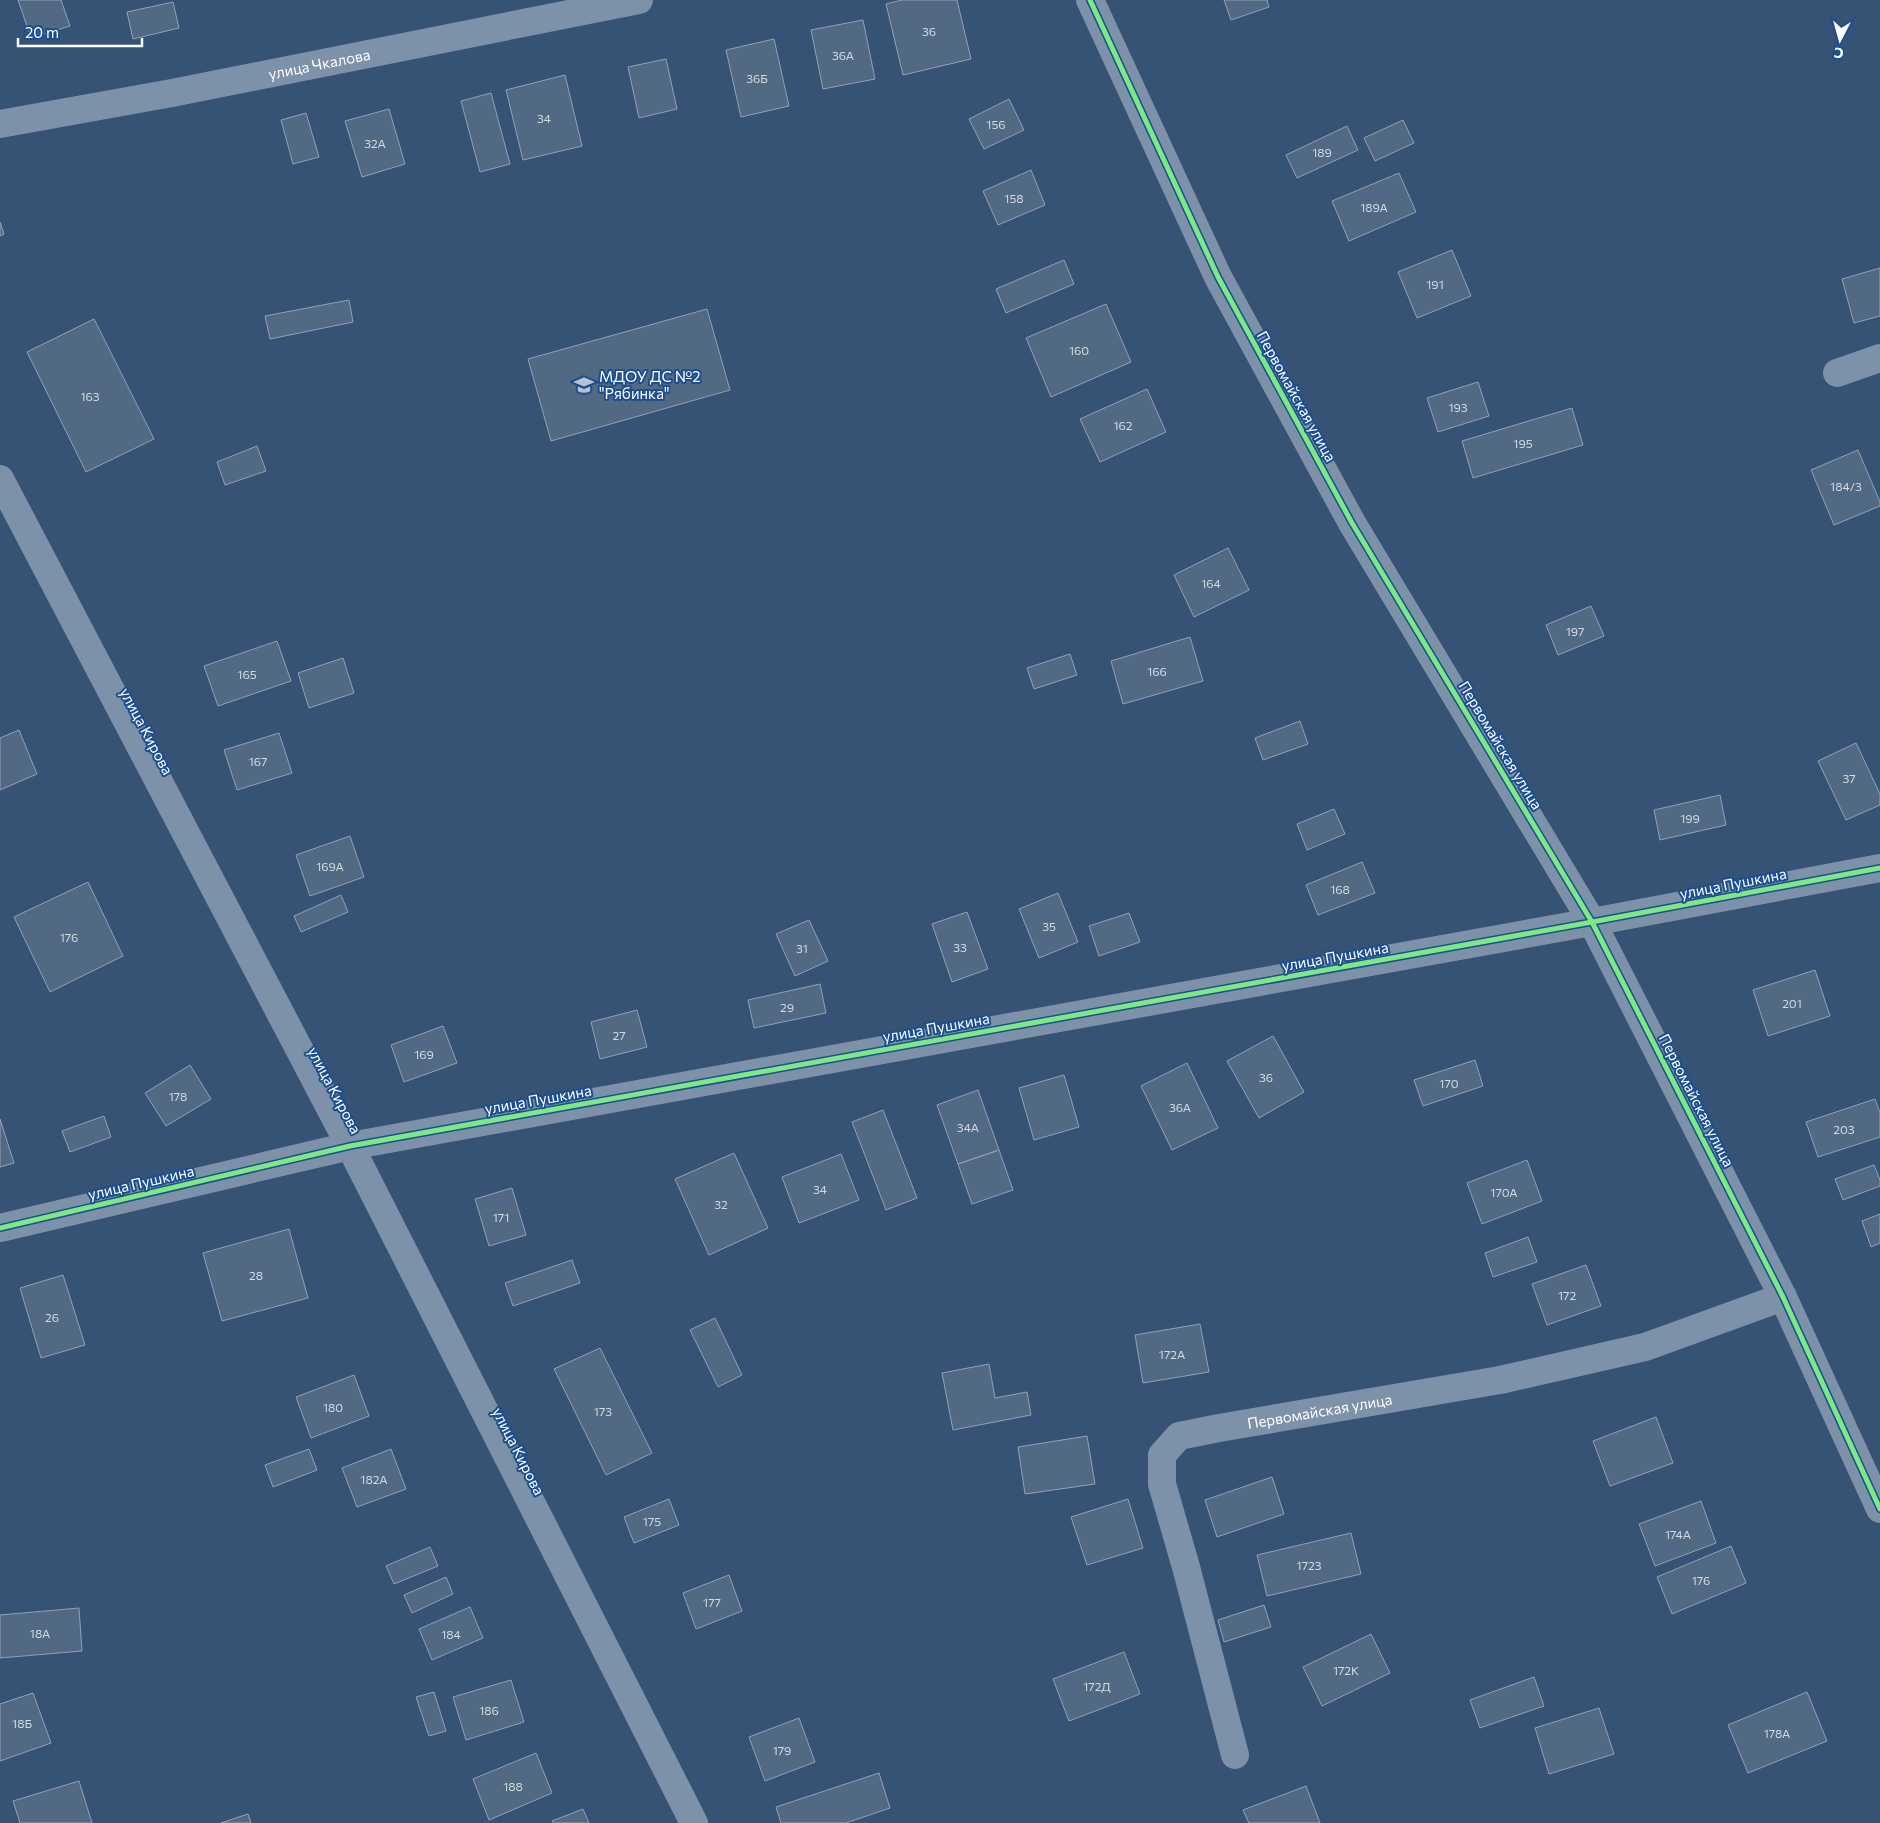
<svg xmlns="http://www.w3.org/2000/svg" width="1880" height="1823" font-family="Commissioner,sans-serif">
<rect width="100%" height="100%" fill="#365274"/>
<path fill="#526984" stroke="#92a2b6" d="M18 0H61L70 26 31 38Z
M902 0H957L971 59 903 75 886 4Z
M1224 0H1267L1269 7 1231 20Z
M173 2 179 28 133 39 127 12Z
M863 20 875 79 823 89 811 30Z
M774 39 789 106 741 117 726 50Z
M666 59 677 109 639 118 628 67Z
M565 75 582 146 523 160 506 90Z
M491 93 510 164 480 172 461 101Z
M1009 99 1024 130 984 149 969 119Z
M389 109 405 164 362 177 345 121Z
M306 113 319 157 293 164 281 120Z
M1403 120 1414 143 1375 161 1364 138Z
M1347 126 1358 150 1297 178 1286 155Z
M1031 170 1045 205 998 225 983 191Z
M1399 173 1416 212 1349 241 1332 201Z
M0 222 4 234 0 236Z
M1452 250 1471 296 1417 318 1398 272Z
M1064 260 1074 284 1006 313 996 289Z
M1880 268V316L1854 323 1842 279Z
M349 300 353 322 270 339 265 316Z
M1106 304 1131 362 1051 397 1026 338Z
M707 309 730 390 551 441 528 359Z
M94 319 154 439 86 472 27 352Z
M1478 382 1489 416 1438 432 1427 398Z
M1147 389 1166 432 1100 462 1080 419Z
M1572 408 1583 445 1473 478 1462 441Z
M257 446 266 471 225 485 217 462Z
M1858 450 1880 502V506L1834 525 1811 470Z
M1228 548 1249 590 1194 617 1174 575Z
M1591 606 1604 636 1558 655 1546 625Z
M1190 637 1203 681 1123 704 1111 661Z
M277 641 291 681 218 706 204 666Z
M1070 654 1077 675 1034 689 1027 668Z
M343 658 354 693 309 708 298 673Z
M1300 721 1308 744 1263 760 1255 738Z
M19 730 37 774 0 790V738Z
M279 733 292 773 237 790 224 750Z
M1856 743 1880 794V805L1846 820 1818 761Z
M1720 795 1726 825 1660 840 1654 810Z
M1334 809 1345 834 1307 850 1297 824Z
M350 836 364 877 310 896 296 855Z
M1362 862 1375 893 1318 915 1306 885Z
M88 882 123 956 50 992 14 917Z
M1058 893 1078 942 1039 958 1019 909Z
M341 895 348 912 301 932 294 916Z
M967 912 988 969 952 982 932 924Z
M1129 913 1140 942 1099 956 1089 926Z
M809 920 828 961 795 976 776 934Z
M1815 970 1830 1016 1768 1036 1753 990Z
M820 984 826 1013 754 1028 748 1000Z
M637 1010 647 1047 600 1059 591 1022Z
M443 1026 457 1063 404 1082 391 1045Z
M1273 1036 1304 1092 1259 1118 1227 1061Z
M1475 1060 1483 1086 1423 1106 1414 1080Z
M1187 1063 1218 1128 1172 1150 1141 1086Z
M190 1065 211 1099 166 1126 145 1093Z
M1064 1075 1079 1127 1034 1140 1019 1088Z
M978 1090 999 1150 958 1164 937 1105Z
M1875 1099 1880 1113V1137L1818 1157 1806 1122Z
M883 1110 917 1198 886 1210 852 1122Z
M104 1116 111 1137 70 1152 62 1131Z
M0 1119 14 1163 0 1167Z
M999 1150 1013 1190 972 1204 958 1164Z
M734 1153 768 1228 709 1255 675 1179Z
M841 1154 859 1200 799 1223 782 1177Z
M1527 1160 1542 1201 1482 1224 1467 1183Z
M1874 1165 1880 1180V1186L1843 1200 1835 1179Z
M512 1188 526 1235 489 1246 475 1199Z
M1880 1214V1243L1871 1247 1862 1221Z
M289 1229 308 1298 222 1321 203 1253Z
M1528 1237 1537 1262 1493 1277 1485 1253Z
M572 1260 580 1283 513 1306 505 1283Z
M1586 1265 1601 1306 1547 1325 1532 1284Z
M63 1275 85 1345 41 1358 20 1288Z
M715 1318 742 1375 718 1387 690 1330Z
M1200 1324 1209 1372 1143 1383 1135 1335Z
M600 1348 652 1453 606 1475 554 1369Z
M989 1364 995 1398 1027 1392 1031 1415 953 1430 942 1373Z
M354 1375 369 1416 311 1438 296 1397Z
M1656 1417 1673 1463 1610 1486 1593 1441Z
M1087 1436 1095 1484 1025 1494 1018 1447Z
M309 1449 317 1470 273 1487 265 1465Z
M391 1449 406 1489 357 1507 342 1468Z
M1272 1477 1284 1514 1217 1537 1205 1500Z
M669 1499 679 1525 634 1543 624 1517Z
M1128 1499 1143 1548 1087 1565 1071 1517Z
M1701 1501 1716 1543 1655 1566 1639 1524Z
M1351 1533 1361 1574 1267 1596 1257 1555Z
M1731 1546 1746 1583 1672 1614 1657 1577Z
M430 1547 438 1566 394 1584 386 1566Z
M729 1575 742 1611 696 1629 683 1593Z
M446 1577 453 1594 412 1613 404 1595Z
M1264 1605 1271 1627 1224 1642 1218 1620Z
M470 1607 483 1638 432 1660 419 1629Z
M79 1608 82 1651 0 1658V1615Z
M1371 1634 1390 1673 1322 1706 1303 1667Z
M1124 1652 1140 1694 1069 1721 1053 1679Z
M1534 1677 1544 1706 1480 1728 1470 1700Z
M511 1680 524 1722 466 1740 453 1697Z
M434 1692 446 1731 429 1736 416 1697Z
M1807 1692 1827 1741 1748 1773 1728 1725Z
M33 1693 51 1743 0 1761V1704Z
M1599 1708 1614 1754 1549 1774 1535 1728Z
M799 1718 815 1762 765 1781 749 1737Z
M536 1753 552 1793 489 1820 473 1779Z
M879 1773 890 1808 846 1823H781L776 1807Z
M79 1781 92 1823H20L13 1801Z
M1306 1786 1320 1823H1249L1243 1810Z
M583 1809 589 1823H553L552 1821Z
M248 1814 251 1823H221Z"/>
<g fill="none" stroke-linecap="round" stroke-linejoin="round">
<g stroke="#7d92a8" stroke-width="28">
<path d="M1090 0 1218 277 1352 523 1592 922 1783 1297 1880 1509"/>
<path id="s1" d="M0 124 172 93 639 0"/>
<path d="M1837 373 1880 358"/>
<path d="M0 479 350 1146 694 1823"/>
<path d="M0 1228 350 1146 1592 922 1880 868"/>
<path id="s2" d="M1235 1755 1186 1567 1162 1484V1455L1179 1436 1219 1428 1500 1380 1645 1347 1783 1297"/>
</g>
<defs>
<path id="cycleway" d="M1090 0 1218 277 1352 523 1592 922 1783 1297 1880 1509
M0 1228 350 1146 1592 922 1880 868"/>
</defs>
<use href="#cycleway" stroke="#1b4f8f" stroke-width="8"/>
<use href="#cycleway" stroke="#7ce984" stroke-width="5"/>
</g>
<defs>
<symbol id="school-bare" viewBox="-9 -9 18 18"><path d="M0-5L7-2L0 1L-7-2ZM-4 1L0 2.5L4 1V4Q0 6-4 4Z" fill="#b9c2ce" stroke="#1b4f8f" stroke-width="2.5" paint-order="stroke"/></symbol>
</defs>
<g fill-rule="evenodd">
<use href="#school-bare" x="570" y="371" width="28" height="28"/>
</g>
<g text-anchor="middle" dominant-baseline="central" stroke-width="4" stroke-linejoin="round" paint-order="stroke">
<g font-size="12" fill="#d4dae0">
<text x="929" y="31">36</text>
<text x="843" y="55">36А</text>
<text x="757" y="78">36Б</text>
<text x="544" y="118">34</text>
<text x="996" y="124">156</text>
<text x="375" y="143">32А</text>
<text x="1322" y="152">189</text>
<text x="1014" y="198">158</text>
<text x="1374" y="207">189А</text>
<text x="1435" y="284">191</text>
<text x="1079" y="350">160</text>
<text x="90" y="396">163</text>
<text x="1458" y="407">193</text>
<text x="1123" y="425">162</text>
<text x="1523" y="443">195</text>
<text x="1846" y="486">184/3</text>
<text x="1211" y="583">164</text>
<text x="1575" y="631">197</text>
<text x="1157" y="671">166</text>
<text x="247" y="674">165</text>
<text x="258" y="761">167</text>
<text x="1849" y="778">37</text>
<text x="1690" y="818">199</text>
<text x="330" y="866">169А</text>
<text x="1340" y="889">168</text>
<text x="1049" y="926">35</text>
<text x="69" y="937">176</text>
<text x="960" y="947">33</text>
<text x="802" y="948">31</text>
<text x="1792" y="1003">201</text>
<text x="787" y="1007">29</text>
<text x="619" y="1035">27</text>
<text x="424" y="1054">169</text>
<text x="1266" y="1077">36</text>
<text x="1449" y="1083">170</text>
<text x="178" y="1096">178</text>
<text x="1180" y="1107">36А</text>
<text x="968" y="1127">34А</text>
<text x="1844" y="1129">203</text>
<text x="820" y="1189">34</text>
<text x="1504" y="1192">170А</text>
<text x="721" y="1204">32</text>
<text x="501" y="1217">171</text>
<text x="256" y="1275">28</text>
<text x="1567" y="1295">172</text>
<text x="52" y="1317">26</text>
<text x="1172" y="1354">172А</text>
<text x="333" y="1407">180</text>
<text x="603" y="1411">173</text>
<text x="374" y="1479">182А</text>
<text x="652" y="1521">175</text>
<text x="1678" y="1534">174А</text>
<text x="1309" y="1565">172З</text>
<text x="1701" y="1580">176</text>
<text x="712" y="1602">177</text>
<text x="40" y="1633">18А</text>
<text x="451" y="1634">184</text>
<text x="1346" y="1670">172К</text>
<text x="1097" y="1686">172Д</text>
<text x="489" y="1710">186</text>
<text x="22" y="1723">18Б</text>
<text x="1777" y="1733">178А</text>
<text x="782" y="1750">179</text>
<text x="513" y="1786">188</text>
</g>
<g font-size="15" fill="#fff" stroke="#1b4f8f">
<text stroke="none"><textPath href="#s1" startOffset="325">улица Чкалова</textPath></text>
<text transform="translate(1297 396) rotate(61)">Первомайская улица</text>
<text transform="translate(147 731) rotate(62)">улица Кирова</text>
<text transform="translate(1501 745) rotate(59)">Первомайская улица</text>
<text transform="translate(1733 883) rotate(-11)">улица Пушкина</text>
<text transform="translate(1335 956) rotate(-10)">улица Пушкина</text>
<text transform="translate(936 1027) rotate(-10)">улица Пушкина</text>
<text transform="translate(335 1090) rotate(62)">улица Кирова</text>
<text transform="translate(538 1099) rotate(-10)">улица Пушкина</text>
<text transform="translate(1697 1100) rotate(63)">Первомайская улица</text>
<text transform="translate(141 1182) rotate(-13)">улица Пушкина</text>
<text stroke="none"><textPath href="#s2" startOffset="478">Первомайская улица</textPath></text>
<text transform="translate(519 1451) rotate(63)">улица Кирова</text>
</g>
<g font-size="15" fill="#fff" stroke="#1b4f8f" text-anchor="start">
<text x="599" y="376">МДОУ ДС №2<tspan x="599" dy="17">"Рябинка"</tspan></text>
</g>
</g>
<g transform="translate(1840 40) rotate(186)" stroke="#1b4f8f" stroke-width="4" paint-order="stroke">
<path d="M0-4L9 19L0 12L-9 19Z" fill="#ffffff"/>
<text y="-8" font-size="14" font-weight="bold" text-anchor="middle" fill="#ffffff">С</text>
</g>
<path d="M18 38v8h124v-8" fill="none" stroke="#ffffff" stroke-width="2.5"/>
<text x="25" y="38" font-size="15" fill="#ffffff" stroke="#1b4f8f" stroke-width="4" paint-order="stroke">20 m</text>
</svg>
